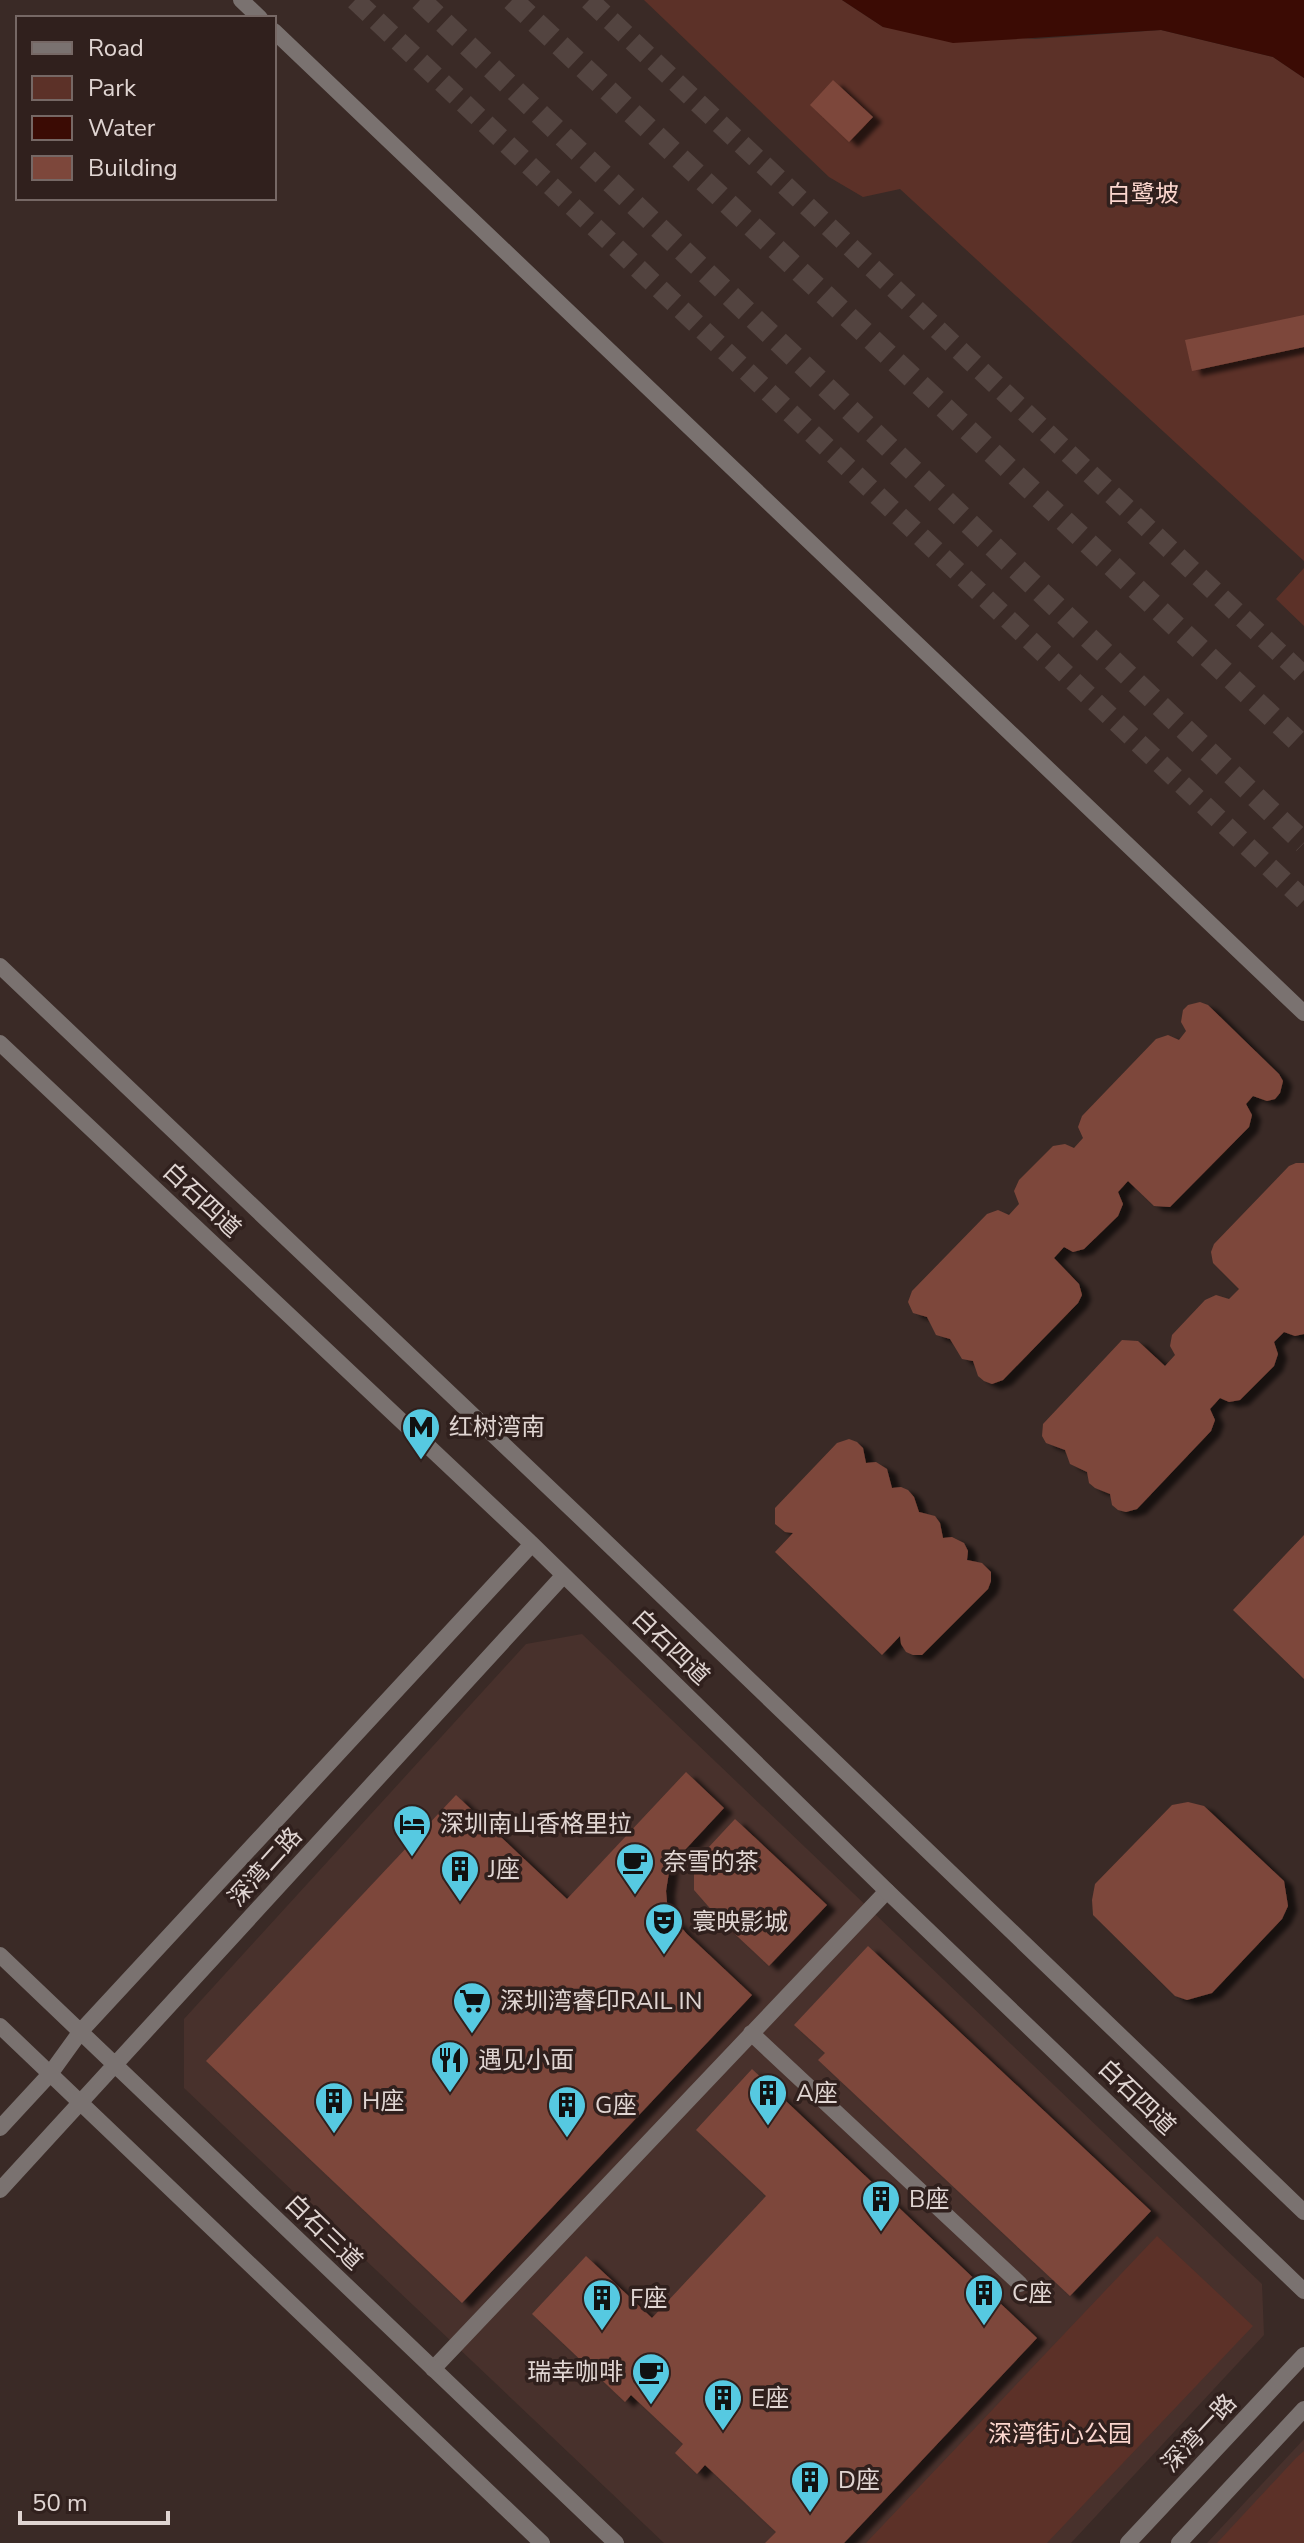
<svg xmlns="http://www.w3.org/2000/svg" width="1304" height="2543" font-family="'Nunito Sans','Noto Sans SC',sans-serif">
<defs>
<filter id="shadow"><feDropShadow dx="9" dy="5" stdDeviation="2" flood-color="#0009"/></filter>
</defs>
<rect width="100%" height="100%" fill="#3a2a26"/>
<path fill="#48312c" d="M582 1634 1262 2284 1264 2335 1071 2543H664L184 2088V2019L526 1644Z
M1304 2439V2543H1207Z"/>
<path fill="#5c3128" d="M644 0H842L883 27 1035 39 1161 30 1273 57 1304 78V561L900 189 863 197 829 177Z
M1304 568V626L1276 599Z
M1157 2236 1253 2326 1047 2543H866Z
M1304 2451V2543H1217L1296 2458Z"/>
<path fill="#3b0b04" d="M842 0H1304V78L1273 57 1161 30 953 43 883 27Z"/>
<path fill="#7d473b" filter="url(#shadow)" d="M833 80 873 117 849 142 810 105Z
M1304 315V347L1192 371 1185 340Z
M1200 1002 1208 1005 1279 1074 1283 1081 1280 1093 1275 1099 1267 1101 1253 1096 1246 1104 1252 1115 1249 1127 1170 1207 1154 1206 1128 1181 1118 1192 1123 1204 1118 1216 1084 1249 1073 1252 1064 1247 1054 1258 1079 1284 1082 1295 1078 1303 1003 1380 992 1384 984 1381 978 1376 973 1361 962 1359 950 1339 936 1335 927 1317 913 1313 908 1302 912 1291 987 1214 998 1210 1009 1215 1019 1204 1014 1191 1019 1180 1053 1146 1065 1144 1074 1148 1083 1138 1078 1127 1082 1116 1156 1039 1168 1035 1179 1040 1186 1031 1181 1022 1183 1010 1188 1005Z
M1296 1163H1304V1334L1295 1336 1284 1332 1274 1342 1278 1354 1274 1366 1240 1400 1229 1402 1220 1398 1210 1409 1215 1420 1211 1431 1137 1509 1126 1512 1118 1510 1112 1505 1110 1494 1095 1488 1089 1483 1087 1472 1070 1464 1065 1450 1046 1443 1042 1436 1043 1424 1122 1340 1138 1341 1165 1366 1175 1355 1170 1346 1172 1335 1205 1300 1216 1295 1229 1299 1239 1289 1213 1263 1211 1252 1214 1244 1289 1166Z
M849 1439 857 1442 863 1448 866 1463 876 1462 887 1469 892 1488 901 1487 908 1490 914 1497 919 1512 935 1516 940 1523 943 1538 952 1537 964 1543 968 1551 967 1560 982 1563 991 1572V1581L988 1589 922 1655H913L906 1652 901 1644 900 1636 882 1655 775 1552 793 1533 785 1532 775 1524V1508L837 1443Z
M1304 1535V1679L1233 1610Z
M686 1772 724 1808 670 1866 666 1891 668 1912 687 1934 752 1995 462 2303 206 2061 456 1795 567 1899Z
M1188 1802 1204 1806 1284 1881 1288 1906 1282 1919 1212 1993 1187 2000 1175 1996 1093 1915 1092 1900 1095 1884 1172 1805Z
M735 1819 827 1905 769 1966 722 1922 694 1890V1863Z
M868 1946 1151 2211 1070 2296 818 2060 825 2053 794 2025Z
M752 2069 1037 2338 844 2543H765L776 2532 705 2465 697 2474 675 2453 683 2444 631 2395 625 2402 532 2314 586 2256 652 2318 766 2196 696 2130Z"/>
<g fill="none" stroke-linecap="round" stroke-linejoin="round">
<path stroke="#534440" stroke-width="20" stroke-dasharray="20 10" stroke-linecap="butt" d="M355 0 1304 900
M589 0 1304 676"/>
<path stroke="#534440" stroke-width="22" stroke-dasharray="22 11" stroke-linecap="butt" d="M420 0 1304 843
M512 0 1304 747"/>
<path stroke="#7a7270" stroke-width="16" d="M751 2033 1020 2284
M433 2369 887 1891"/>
<path stroke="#7a7270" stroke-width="16" d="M241 0 260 18
M274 31 1304 1013
M0 966 583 1520 1304 2212
M0 1043 532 1544 887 1891 1304 2291
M0 1955 616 2543
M0 2026 542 2543
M0 2128 50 2074 81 2031 532 1544
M0 2190 563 1576
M1128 2543 1304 2355
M1179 2543 1304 2409"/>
</g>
<defs>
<symbol id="metro-pin" viewBox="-11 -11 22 30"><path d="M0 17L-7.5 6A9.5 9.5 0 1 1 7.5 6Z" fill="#56c9e1" stroke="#30201d"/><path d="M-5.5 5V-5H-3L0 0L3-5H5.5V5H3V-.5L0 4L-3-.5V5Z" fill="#111"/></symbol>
<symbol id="hotel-pin" viewBox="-11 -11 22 30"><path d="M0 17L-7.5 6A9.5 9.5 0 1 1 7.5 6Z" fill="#56c9e1" stroke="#30201d"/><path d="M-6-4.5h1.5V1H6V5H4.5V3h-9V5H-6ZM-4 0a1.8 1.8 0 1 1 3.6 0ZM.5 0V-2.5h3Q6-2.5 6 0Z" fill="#111"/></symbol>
<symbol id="cafe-pin" viewBox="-11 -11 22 30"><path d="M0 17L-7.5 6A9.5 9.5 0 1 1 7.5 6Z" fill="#56c9e1" stroke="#30201d"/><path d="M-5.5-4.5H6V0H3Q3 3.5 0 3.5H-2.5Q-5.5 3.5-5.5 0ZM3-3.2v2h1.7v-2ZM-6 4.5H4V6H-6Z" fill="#111"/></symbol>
<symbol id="building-pin" viewBox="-11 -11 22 30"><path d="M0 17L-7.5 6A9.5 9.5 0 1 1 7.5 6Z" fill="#56c9e1" stroke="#30201d"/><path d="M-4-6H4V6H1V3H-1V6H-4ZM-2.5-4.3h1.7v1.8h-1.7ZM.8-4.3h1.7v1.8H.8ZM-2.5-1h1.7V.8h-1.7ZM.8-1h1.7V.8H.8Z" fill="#111"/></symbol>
<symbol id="theatre-pin" viewBox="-11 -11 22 30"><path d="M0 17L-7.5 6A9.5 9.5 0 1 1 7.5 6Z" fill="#56c9e1" stroke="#30201d"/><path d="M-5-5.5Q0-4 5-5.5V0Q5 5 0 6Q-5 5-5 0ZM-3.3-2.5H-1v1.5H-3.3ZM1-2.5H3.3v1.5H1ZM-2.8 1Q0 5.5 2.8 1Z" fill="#111"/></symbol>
<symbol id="supermarket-pin" viewBox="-11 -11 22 30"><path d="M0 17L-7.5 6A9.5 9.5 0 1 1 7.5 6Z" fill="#56c9e1" stroke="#30201d"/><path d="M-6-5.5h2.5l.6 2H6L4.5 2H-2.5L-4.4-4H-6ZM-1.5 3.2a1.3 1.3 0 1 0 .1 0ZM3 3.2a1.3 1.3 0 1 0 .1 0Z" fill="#111"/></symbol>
<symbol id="restaurant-pin" viewBox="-11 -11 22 30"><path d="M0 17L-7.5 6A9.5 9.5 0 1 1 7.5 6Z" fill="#56c9e1" stroke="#30201d"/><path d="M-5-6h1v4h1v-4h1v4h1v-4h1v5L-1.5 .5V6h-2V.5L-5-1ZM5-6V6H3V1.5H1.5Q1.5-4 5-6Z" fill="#111"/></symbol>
</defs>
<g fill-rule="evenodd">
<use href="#metro-pin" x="399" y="1405" width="44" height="60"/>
<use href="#hotel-pin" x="390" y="1802" width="44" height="60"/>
<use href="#cafe-pin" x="613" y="1840" width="44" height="60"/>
<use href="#building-pin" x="438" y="1847" width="44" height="60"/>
<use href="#theatre-pin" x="642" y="1900" width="44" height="60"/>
<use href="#supermarket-pin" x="450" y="1979" width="44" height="60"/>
<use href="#restaurant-pin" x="428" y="2038" width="44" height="60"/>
<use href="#building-pin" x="746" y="2071" width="44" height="60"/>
<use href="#building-pin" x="312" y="2079" width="44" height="60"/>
<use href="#building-pin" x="545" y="2083" width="44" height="60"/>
<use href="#building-pin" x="859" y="2177" width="44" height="60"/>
<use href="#building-pin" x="962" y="2271" width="44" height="60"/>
<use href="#building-pin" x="580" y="2276" width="44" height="60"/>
<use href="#cafe-pin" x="629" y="2350" width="44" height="60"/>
<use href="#building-pin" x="701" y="2376" width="44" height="60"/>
<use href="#building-pin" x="788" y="2458" width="44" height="60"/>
</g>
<g text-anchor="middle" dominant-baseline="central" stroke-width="7" stroke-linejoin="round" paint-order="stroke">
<g font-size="24" fill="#fbd6ce" stroke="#30201d">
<text x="1143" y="194">白鹭坡</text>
<text x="1060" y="2434">深湾街心公园</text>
</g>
<g font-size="24" fill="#e0d5d2" stroke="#30201d">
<text transform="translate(202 1200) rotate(43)">白石四道</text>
<text transform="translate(671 1647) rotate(44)">白石四道</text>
<text transform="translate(265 1867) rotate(-48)">深湾二路</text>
<text transform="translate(1137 2097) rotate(44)">白石四道</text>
<text transform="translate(324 2232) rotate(44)">白石三道</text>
<text transform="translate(1199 2433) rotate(-47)">深湾一路</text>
</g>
<g font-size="24" fill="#e0d5d2" stroke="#30201d" text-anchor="start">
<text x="449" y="1427">红树湾南</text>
<text x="440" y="1824">深圳南山香格里拉</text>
<text x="663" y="1862">奈雪的茶</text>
<text x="488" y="1869">J座</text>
<text x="692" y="1922">寰映影城</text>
<text x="500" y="2001">深圳湾睿印RAIL IN</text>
<text x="478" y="2060">遇见小面</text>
<text x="796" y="2093">A座</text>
<text x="362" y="2101">H座</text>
<text x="595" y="2105">G座</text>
<text x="909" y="2199">B座</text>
<text x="1012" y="2293">C座</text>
<text x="630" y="2298">F座</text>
<text x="623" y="2372" text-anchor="end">瑞幸咖啡</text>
<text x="751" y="2398">E座</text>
<text x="838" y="2480">D座</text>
</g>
</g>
<rect x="16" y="16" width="260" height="184" fill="#30201d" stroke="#766865" stroke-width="2"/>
<rect x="32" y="42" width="40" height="12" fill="#7a7270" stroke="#766865" stroke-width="2"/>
<text x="88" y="56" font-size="24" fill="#e0d5d2">Road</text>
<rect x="32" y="76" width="40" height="24" fill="#5c3128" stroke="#766865" stroke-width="2"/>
<text x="88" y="96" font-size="24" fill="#e0d5d2">Park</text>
<rect x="32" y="116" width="40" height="24" fill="#3b0b04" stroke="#766865" stroke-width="2"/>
<text x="88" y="136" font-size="24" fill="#e0d5d2">Water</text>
<rect x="32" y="156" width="40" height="24" fill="#7d473b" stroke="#766865" stroke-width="2"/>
<text x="88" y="176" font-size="24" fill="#e0d5d2">Building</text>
<path d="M20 2511v12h148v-12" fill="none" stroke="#e0d5d2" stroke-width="4"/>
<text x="32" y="2511" font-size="24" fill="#e0d5d2" stroke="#30201d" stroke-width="6" paint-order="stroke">50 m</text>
</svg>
